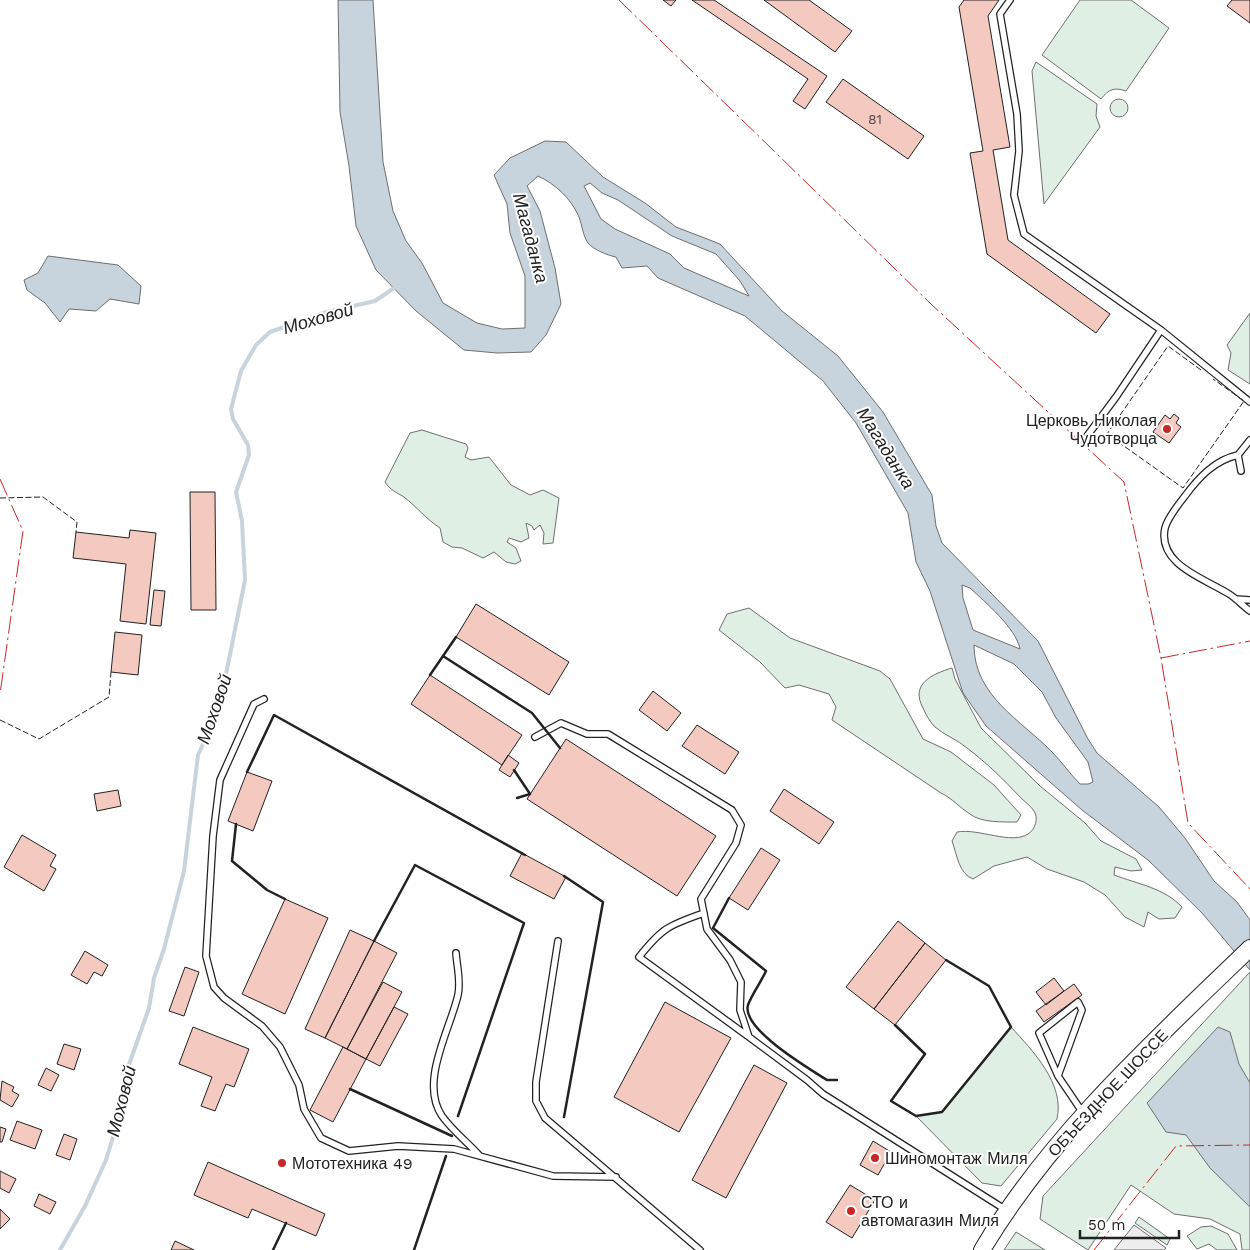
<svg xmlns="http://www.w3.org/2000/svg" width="1250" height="1250" font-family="'Work Sans',sans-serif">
<rect width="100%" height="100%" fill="#fff"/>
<path fill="#e0efe3" stroke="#6f6f6f" d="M1080 0H1131L1169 28 1126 91C1114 87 1109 89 1101 99L1042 55Z
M1036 62 1097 104 1096 116 1100 127 1044 204 1032 71Z
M1110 108a9 9 0 1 1 18 0a9 9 0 1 1-18 0Z
M1250 313V384L1228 370 1231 353 1227 345Z
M422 430 466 444 468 448 465 457 471 460 489 457 511 485 530 495 543 490 559 498 553 543 543 544 544 533 540 525 534 530 532 526 526 523 529 538 521 542 509 538 507 542 516 548 521 561 515 564 506 562 494 552 483 558 462 548 452 547 443 542 440 528C426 519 417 507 404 497 396 492 390 490 385 482L410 433Z
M749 608 790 638 880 671 890 679 923 739 951 752 994 785 1021 815 1017 822C1004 822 981 823 970 814 959 807 953 799 941 793L832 720 836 707 829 694 799 685 785 688 760 662 719 630 727 614Z
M952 668 955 679 981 728 1040 786 1085 823 1101 841 1136 859 1142 870 1131 871 1115 867 1114 875C1138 884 1164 888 1182 907L1175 918 1159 919 1148 912 1144 927 1125 917 1105 895 1084 882 1047 869 1027 857 994 866 973 879C959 874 957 855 952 841L957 832C979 828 1011 845 1028 834 1035 830 1039 818 1034 811 1031 806 1025 802 1020 797 1004 780 987 763 967 748 958 740 944 735 935 727 930 722 926 715 923 708 910 684 932 674 952 668Z
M1250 972V1250H1242L1240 1234 1210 1219 1174 1214 1131 1185 1088 1250 1040 1219 1043 1196Z
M1011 1027C1033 1051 1065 1084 1057 1119L1001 1186 982 1183 916 1116 942 1112Z
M1139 1217 1170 1239 1167 1245 1135 1223Z
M1211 1226 1228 1234 1237 1250H1217L1209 1244 1197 1249 1187 1236 1201 1227Z
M1016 1232 1045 1250H1004Z"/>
<path fill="#ededed" stroke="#6f6f6f" d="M1134 1225 1166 1248 1164 1250H1114Z"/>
<path fill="#c7d3dd" stroke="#6f6f6f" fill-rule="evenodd" d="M338 0H373L383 162 393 211 406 241 422 263 443 303 477 323 502 329 525 328V276L510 233 507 204 494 175 510 158 545 141 566 142 603 177 645 203 676 227 720 244 782 311 838 356 883 412 932 495 936 526 942 543 1038 641 1088 739 1097 753 1159 807 1185 838 1214 881 1237 902 1250 920V970L1202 913 1148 860 1082 810 986 726 963 693 930 591 916 562 908 513 856 423 823 381 745 316 658 278 647 266 622 268 616 257C607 255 594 250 588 243 583 236 582 225 579 217 571 198 555 184 538 176L527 186 540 211 555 268 561 304 546 335 531 352 497 353 464 350 416 311 376 270 356 226 349 166 340 112ZM590 183 602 193 618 200 672 236 716 254 740 281 749 296 684 268 670 254 615 229 601 219 584 186ZM962 585 970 588C985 602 1016 628 1020 649L973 630 963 598ZM974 645 1014 664 1042 692 1056 718 1088 762 1093 782 1088 784H1080C1070 774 1062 762 1052 752 1021 720 974 696 974 645Z
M48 256 118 265 141 286 139 304 110 299 96 311 69 309 60 322 45 303 27 290 24 280 38 273Z
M1218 1027 1230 1032 1239 1064 1250 1083V1207L1210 1168 1186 1135 1166 1132 1147 1103Z"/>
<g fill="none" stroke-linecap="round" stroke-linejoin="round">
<path stroke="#c7d3dd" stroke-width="4" d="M60 1250 85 1206 106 1160 121 1111 125 1076 149 1008 154 978 164 949 184 871 198 755 219 709 222 694 245 580 242 521 236 492 249 455 248 445 233 419 231 409 241 371 256 345 270 332 327 312 375 301 397 286"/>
</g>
<path fill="#f3c9c0" stroke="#222" d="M663 0H676L671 6Z
M692 0H714L827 76 805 109 793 101 808 79Z
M764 0H809L852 31 835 52Z
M964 0H999L988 16 1010 147 993 150 1008 240 1110 314 1096 333 987 254 970 153 983 151 959 7Z
M1232 0H1250V23L1227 6Z
M843 79 924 136 908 159 826 102Z
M1174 414 1179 418 1176 423 1181 427 1169 443 1153 432 1165 415 1170 419Z
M190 492H215L216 610H191Z
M130 530 156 533 146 624 120 621 126 564 73 558 76 532 129 538Z
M154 590 165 591 161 626 150 625Z
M476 604 569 662 549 695 456 637Z
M115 632 142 635 138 675 111 672Z
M430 675 522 735 502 765 411 704Z
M653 691 681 713 667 731 639 710Z
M697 725 739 752 725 774 682 746Z
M566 739 716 836 677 896 527 799Z
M508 755 519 763 510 777 499 770Z
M247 772 272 781 253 831 228 821Z
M784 789 834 822 819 844 770 811Z
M118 790 121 806 97 811 94 794Z
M22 835 56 855 50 866 56 869 44 891 4 867Z
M761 848 780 860 748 910 729 898Z
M522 853 566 877 554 899 510 876Z
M285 899 328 918 285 1014 242 994Z
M898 921 925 943 874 1009 846 987Z
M350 930 374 941 325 1038 305 1029Z
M374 941 397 953 347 1049 325 1038Z
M925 943 946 960 895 1025 874 1009Z
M85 951 108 965 102 976 94 972 87 984 71 975Z
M185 967 199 972 184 1016 169 1011Z
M1054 978 1064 991 1046 1005 1036 992Z
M383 982 402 992 366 1059 347 1049Z
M1074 984 1082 995 1044 1022 1036 1011Z
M665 1002 731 1038 679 1132 614 1097Z
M394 1007 408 1014 380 1066 366 1059Z
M193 1027 249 1049 234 1087 226 1084 215 1111 201 1106 212 1077 179 1064Z
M64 1044 81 1049 74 1070 57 1064Z
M343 1047 366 1059 333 1122 310 1110Z
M754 1065 787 1083 726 1198 692 1180Z
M46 1068 59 1075 51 1091 38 1085Z
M2 1081 14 1087 12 1091 19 1095 12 1107 0 1100Z
M17 1121 42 1130 35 1149 10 1140Z
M0 1127 6 1129 2 1142H0Z
M64 1134 77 1139 70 1160 56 1155Z
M873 1141 891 1152 878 1175 860 1165Z
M208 1162 325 1214 316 1236 252 1209 248 1218 194 1195Z
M0 1171 16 1179 9 1193 0 1188Z
M850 1185 875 1200 852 1238 826 1222Z
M39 1194 56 1202 50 1214 34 1206Z
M0 1209 10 1219 0 1229Z
M175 1241 194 1250H171Z"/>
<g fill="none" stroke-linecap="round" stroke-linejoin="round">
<defs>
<path id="lane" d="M1010 0 1000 14 1017 114 1019 151 1014 195 1024 234 1161 330 1250 402
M1087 436 1116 397 1161 330
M1238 455C1215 460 1199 477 1185 496 1178 505 1168 517 1165 528 1157 565 1206 579 1229 594 1237 599 1243 606 1250 611
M1241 471 1238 455 1250 440
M1236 599 1250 600
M264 699 254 704 220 780 213 836 206 956 214 987 224 998 262 1026 280 1047 299 1085 304 1109 321 1138 349 1151 398 1146 454 1149 553 1176 616 1177
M535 737 561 723 587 734H608L732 810 741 825 736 843 701 899 707 929 730 960 741 982 740 1010 749 1037 807 1080 823 1094 1006 1210
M704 913C669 925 662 928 639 957L749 1037
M558 941 536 1082V1101L545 1118 700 1250
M456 953C457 967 461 981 458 995 450 1030 419 1082 442 1116 452 1130 467 1142 479 1155
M1058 1076 1039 1033 1078 1002 1082 1010 1058 1076 1083 1113"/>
<path id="secondary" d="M982 1250C1051 1134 1154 1041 1250 948"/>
</defs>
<use href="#lane" stroke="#222" stroke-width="8"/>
<use href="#secondary" stroke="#222" stroke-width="18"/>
<use href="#lane" stroke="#fff" stroke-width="5.5"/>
<use href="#secondary" stroke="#fff" stroke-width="16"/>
<path stroke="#222" stroke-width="1" stroke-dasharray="6 2.5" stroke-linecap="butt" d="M1201 370 1168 346 1107 434 1183 488 1244 401 1213 379
M0 498 43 497 77 522 76 532
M0 720 39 739 109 697 111 672"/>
<path stroke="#222" stroke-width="2.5" d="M443 656 532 713 560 748
M430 675 456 637
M514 770 530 794 517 798
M247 772 274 715 525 855
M236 824 232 861 267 890 285 899
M729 898 713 928 766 971C761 982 752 994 748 1005 741 1029 810 1069 827 1080H837
M374 941 415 865 524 923 458 1116
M895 1025 925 1054 891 1101 916 1116 942 1112 1011 1027 989 986 946 960
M350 1089 452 1136
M564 1117 603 902 564 876
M273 1250 286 1223
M414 1250 446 1156"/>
<path stroke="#c62828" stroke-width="1" stroke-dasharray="18 4 2.5 4" stroke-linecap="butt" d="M619 0 932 305 1124 482 1161 658 1188 823 1250 889
M0 479 23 531 0 694
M1161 658 1250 641
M1094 1250 1176 1146 1250 1145"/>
</g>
<g fill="#c62828" stroke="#fff" stroke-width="2">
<circle cx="1167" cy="429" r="5"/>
<circle cx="875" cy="1158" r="5"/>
<circle cx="282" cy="1163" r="5"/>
<circle cx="851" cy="1211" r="5"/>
</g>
<g text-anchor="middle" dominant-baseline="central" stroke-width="4" stroke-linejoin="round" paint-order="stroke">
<g font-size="14" fill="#564c4a">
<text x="875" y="119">81</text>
</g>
<g font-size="16" fill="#222" stroke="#fff" text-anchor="start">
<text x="1157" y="420" text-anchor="end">Церковь Николая<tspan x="1157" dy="18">Чудотворца</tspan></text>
<text x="885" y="1158">Шиномонтаж Миля</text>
<text x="292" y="1163">Мототехника 49</text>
<text x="861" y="1202">СТО и<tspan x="861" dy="18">автомагазин Миля</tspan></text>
</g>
<g font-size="16" fill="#222" stroke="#fff">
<text transform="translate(1108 1093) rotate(-47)">ОБЪЕЗДНОЕ ШОССЕ</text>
</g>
<g font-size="18" font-style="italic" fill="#222" stroke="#fff">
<text transform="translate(531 238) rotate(75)">Магаданка</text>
<text transform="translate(318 318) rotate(-16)">Моховой</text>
<text transform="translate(886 448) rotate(58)">Магаданка</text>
<text transform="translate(214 709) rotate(-71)">Моховой</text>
<text transform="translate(121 1101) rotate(-76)">Моховой</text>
</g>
</g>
<path d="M1080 1230v8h99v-8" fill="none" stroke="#222222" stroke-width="2.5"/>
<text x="1088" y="1230" font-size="15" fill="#222222" stroke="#ffffff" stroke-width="4" paint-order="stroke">50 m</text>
</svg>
